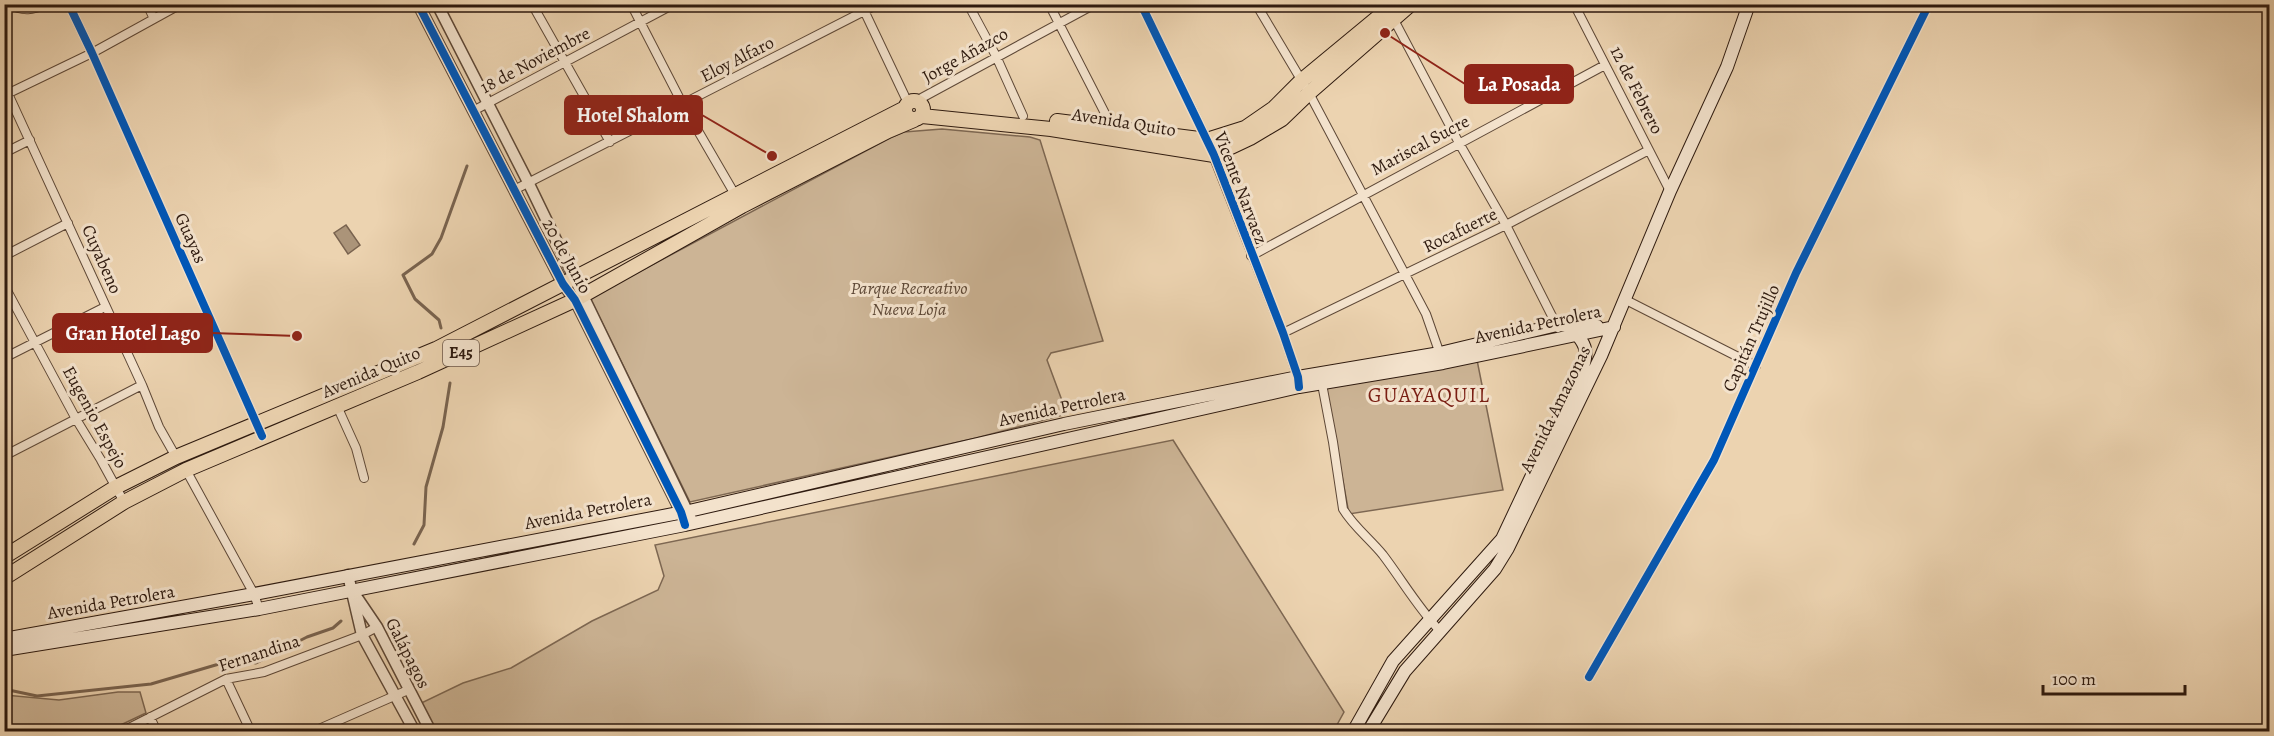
<svg xmlns="http://www.w3.org/2000/svg" width="2274" height="736" font-family="Alegreya,serif">
<rect width="100%" height="100%" fill="#ecd3b0"/>
<filter id="stains"><feTurbulence type="fractalNoise" baseFrequency=".00333" numOctaves="4"/><feColorMatrix values="0 0 0 0 .2 0 0 0 0 .09 0 0 0 0 .02 0 0 0 .5 -.17"/></filter>
<radialGradient id="worn" r=".72"><stop offset=".6" stop-color="#630" stop-opacity="0"/><stop offset="1" stop-color="#630" stop-opacity=".3"/></radialGradient>
<path fill="#ccb495" stroke="#7d6752" stroke-width="1.5" d="M942 129 1030 137 1040 140 1103 341 1051 353 1047 360 1067 414 976 438 690 502 590 298 890 138 904 132Z
M1477 360 1503 490 1349 514 1326 388Z
M1173 440 1344 712 1333 732H429L415 706 463 683 511 668 592 621 658 590 664 576 655 545Z
M118 692H140L146 713 108 731H5V695L59 700Z"/>
<path fill="#ab9479" stroke="#79634f" stroke-width="1.5" d="M346 225 360 245 348 254 334 233Z"/>
<g fill="none" stroke-linecap="round" stroke-linejoin="round">
<path stroke="#79634f" stroke-width="3" d="M441 328 439 320 415 299 403 275 432 254 441 238 467 166
M414 544 424 525 426 487 443 427 450 383
M4 689 37 696 151 684 236 659 256 663 307 637 333 628 341 621"/>
<defs>
<path id="minor" d="M9 4C23 12 33 10 47 4
M67 4 70 7 92 53 262 436
M147 4 154 19
M532 4 610 142
M631 4 683 105 737 198
M861 4 908 103
M968 4 996 56 1023 116
M1049 4 1112 127 1111 131
M1141 4 1207 140 1283 333 1299 381
M1256 4 1309 93 1426 314 1441 357
M1574 4 1670 191
M1392 16 1459 143 1506 225 1558 328
M4 85 142 385 159 427 176 457
M9 93 92 53 181 4
M916 101 1095 4
M473 111 674 4
M4 153 30 140
M514 190 878 4
M4 256 68 223
M1251 256 1605 65
M4 285 76 419 101 460 124 502
M1624 299 1756 366
M1283 333 1506 225 1649 150
M4 358 105 307
M1322 384 1333 442 1343 509C1353 526 1370 539 1383 555 1402 580 1418 608 1440 631
M337 406 356 448 364 478
M4 456 142 385
M186 470 254 594 259 609
M1589 677 1714 460 1796 273 1929 4
M226 679 251 732
M150 717 157 732
M121 732 226 679 264 672 362 635 377 627
M312 732 408 690"/>
<path id="tertiary" d="M418 4 563 284 575 300 681 512 685 525
M437 4 529 184 693 523
M348 575 362 635 415 732
M356 596 377 627 431 732"/>
<path id="secondary" d="M4 639 254 594 689 511 1064 424 1298 377 1440 353 1557 325 1597 326
M4 650 259 609 685 525 1299 387 1443 363 1614 327
M1353 732 1393 661 1502 539 1583 367C1587 353 1587 347 1578 336
M1368 732 1405 671 1495 569 1508 548 1601 356 1670 191 1727 67 1749 4"/>
<path id="trunk" d="M905 110a9 9 0 1 1 18 0a9 9 0 1 1-18 0Z
M922 116 1051 129 1214 155 1250 138 1282 119 1309 93 1411 4
M1057 121 1207 140 1245 128 1274 108 1301 81 1394 4
M4 557 116 487 176 457 436 349 905 108
M4 578 124 502 186 470 418 372 575 300 742 206 888 131 914 120"/>
</defs>
<use href="#minor" stroke="#5e4837" stroke-width="10"/>
<use href="#tertiary" stroke="#5e4837" stroke-width="13"/>
<use href="#secondary" stroke="#2e1a0f" stroke-width="14"/>
<use href="#trunk" stroke="#2e1a0f" stroke-width="16"/>
<use href="#minor" stroke="#f3e2cc" stroke-width="8"/>
<use href="#tertiary" stroke="#f3e2cc" stroke-width="10"/>
<use href="#secondary" stroke="#f3e2cc" stroke-width="12"/>
<use href="#trunk" stroke="#ecd3b0" stroke-width="14"/>
<defs>
<path id="cycleway" d="M67 4 70 7 92 53 262 436
M418 4 563 284 575 300 681 512 685 525
M1141 4 1214 155 1283 333 1298 377 1299 387
M1589 677 1714 460 1796 273 1929 4"/>
</defs>
<use href="#cycleway" stroke="#f3e2cc" stroke-width="11"/>
<use href="#cycleway" stroke="#0057b8" stroke-width="8"/>
</g>
<g text-anchor="middle" dominant-baseline="central" stroke-width="6" stroke-linejoin="round" paint-order="stroke">
<rect fill="#f3e2cc" stroke="#695648" stroke-width="1.5" x="443" y="340" width="36" height="26" rx="4.5"/>
<g font-size="16" font-weight="bold" fill="#2e1a0f">
<text x="461" y="353">E45</text>
</g>
<g font-size="18" fill="#2e1a0f" stroke="#f3e2cc">
<text transform="translate(965 55) rotate(-29)">Jorge Añazco</text>
<text transform="translate(737 59) rotate(-27)">Eloy Alfaro</text>
<text transform="translate(535 60) rotate(-28)">18 de Noviembre</text>
<text transform="translate(1637 90) rotate(63)">12 de Febrero</text>
<text transform="translate(1124 122) rotate(9)">Avenida Quito</text>
<text transform="translate(1420 145) rotate(-28)">Mariscal Sucre</text>
<text transform="translate(1241 188) rotate(69)">Vicente Narvaez</text>
<text transform="translate(1460 230) rotate(-26)">Rocafuerte</text>
<text transform="translate(191 238) rotate(66)">Guayas</text>
<text transform="translate(567 256) rotate(61)">20 de Junio</text>
<text transform="translate(102 259) rotate(66)">Cuyabeno</text>
<text transform="translate(1538 324) rotate(-12)">Avenida Petrolera</text>
<text transform="translate(1751 338) rotate(-66)">Capitán Trujillo</text>
<text transform="translate(371 372) rotate(-23)">Avenida Quito</text>
<text transform="translate(1062 407) rotate(-12)">Avenida Petrolera</text>
<text transform="translate(1555 409) rotate(-64)">Avenida Amazonas</text>
<text transform="translate(95 417) rotate(61)">Eugenio Espejo</text>
<text transform="translate(588 511) rotate(-11)">Avenida Petrolera</text>
<text transform="translate(111 602) rotate(-10)">Avenida Petrolera</text>
<text transform="translate(259 653) rotate(-18)">Fernandina</text>
<text transform="translate(408 653) rotate(63)">Galápagos</text>
</g>
<g font-size="18" font-style="italic" fill="#5d4837" stroke="#f3e2cc">
<text x="909" y="288">Parque Recreativo<tspan x="909" dy="21">Nueva Loja</tspan></text>
</g>
<g font-size="21" letter-spacing="1.5" fill="#7a1f14" stroke="#f3e2cc">
<text x="1429" y="395">GUAYAQUIL</text>
</g>
</g>
<path fill="none" stroke="#8f2418" stroke-width="2" d="M1385 33L1465 84M772 156L702 115M297 336L212 333"/>
<g fill="#8f2418" stroke="#f3e2cc" stroke-width="2">
<circle cx="1385" cy="33" r="6"/>
<circle cx="772" cy="156" r="6"/>
<circle cx="297" cy="336" r="6"/>
</g>
<g fill="#8f2418" stroke="#8f2418" stroke-width="2">
<rect x="1465" y="65" width="108" height="38" rx="6"/>
<rect x="565" y="96" width="137" height="38" rx="6"/>
<rect x="53" y="314" width="159" height="38" rx="6"/>
</g>
<g font-size="20" text-anchor="middle" font-weight="bold" fill="#fff">
<text x="1519" y="91">La Posada</text>
<text x="633" y="122">Hotel Shalom</text>
<text x="133" y="340">Gran Hotel Lago</text>
</g>
<rect width="2274" height="736" fill="none" stroke="#ecd3b0" stroke-width="24"/>
<rect x="6" y="6" width="2262" height="724" fill="none" stroke="#2e1a0f" stroke-width="3"/>
<rect x="12" y="12" width="2250" height="712" fill="none" stroke="#2e1a0f" stroke-width="1.5"/>
<path d="M2043 685v9h142v-9" fill="none" stroke="#2e1a0f" stroke-width="3"/>
<text x="2052" y="685" font-size="18" fill="#2e1a0f" stroke="#f3e2cc" stroke-width="4.5" paint-order="stroke">100 m</text>
<rect width="100%" height="100%" filter="url(#stains)"/>
<rect width="100%" height="100%" fill="url(#worn)"/>
</svg>
